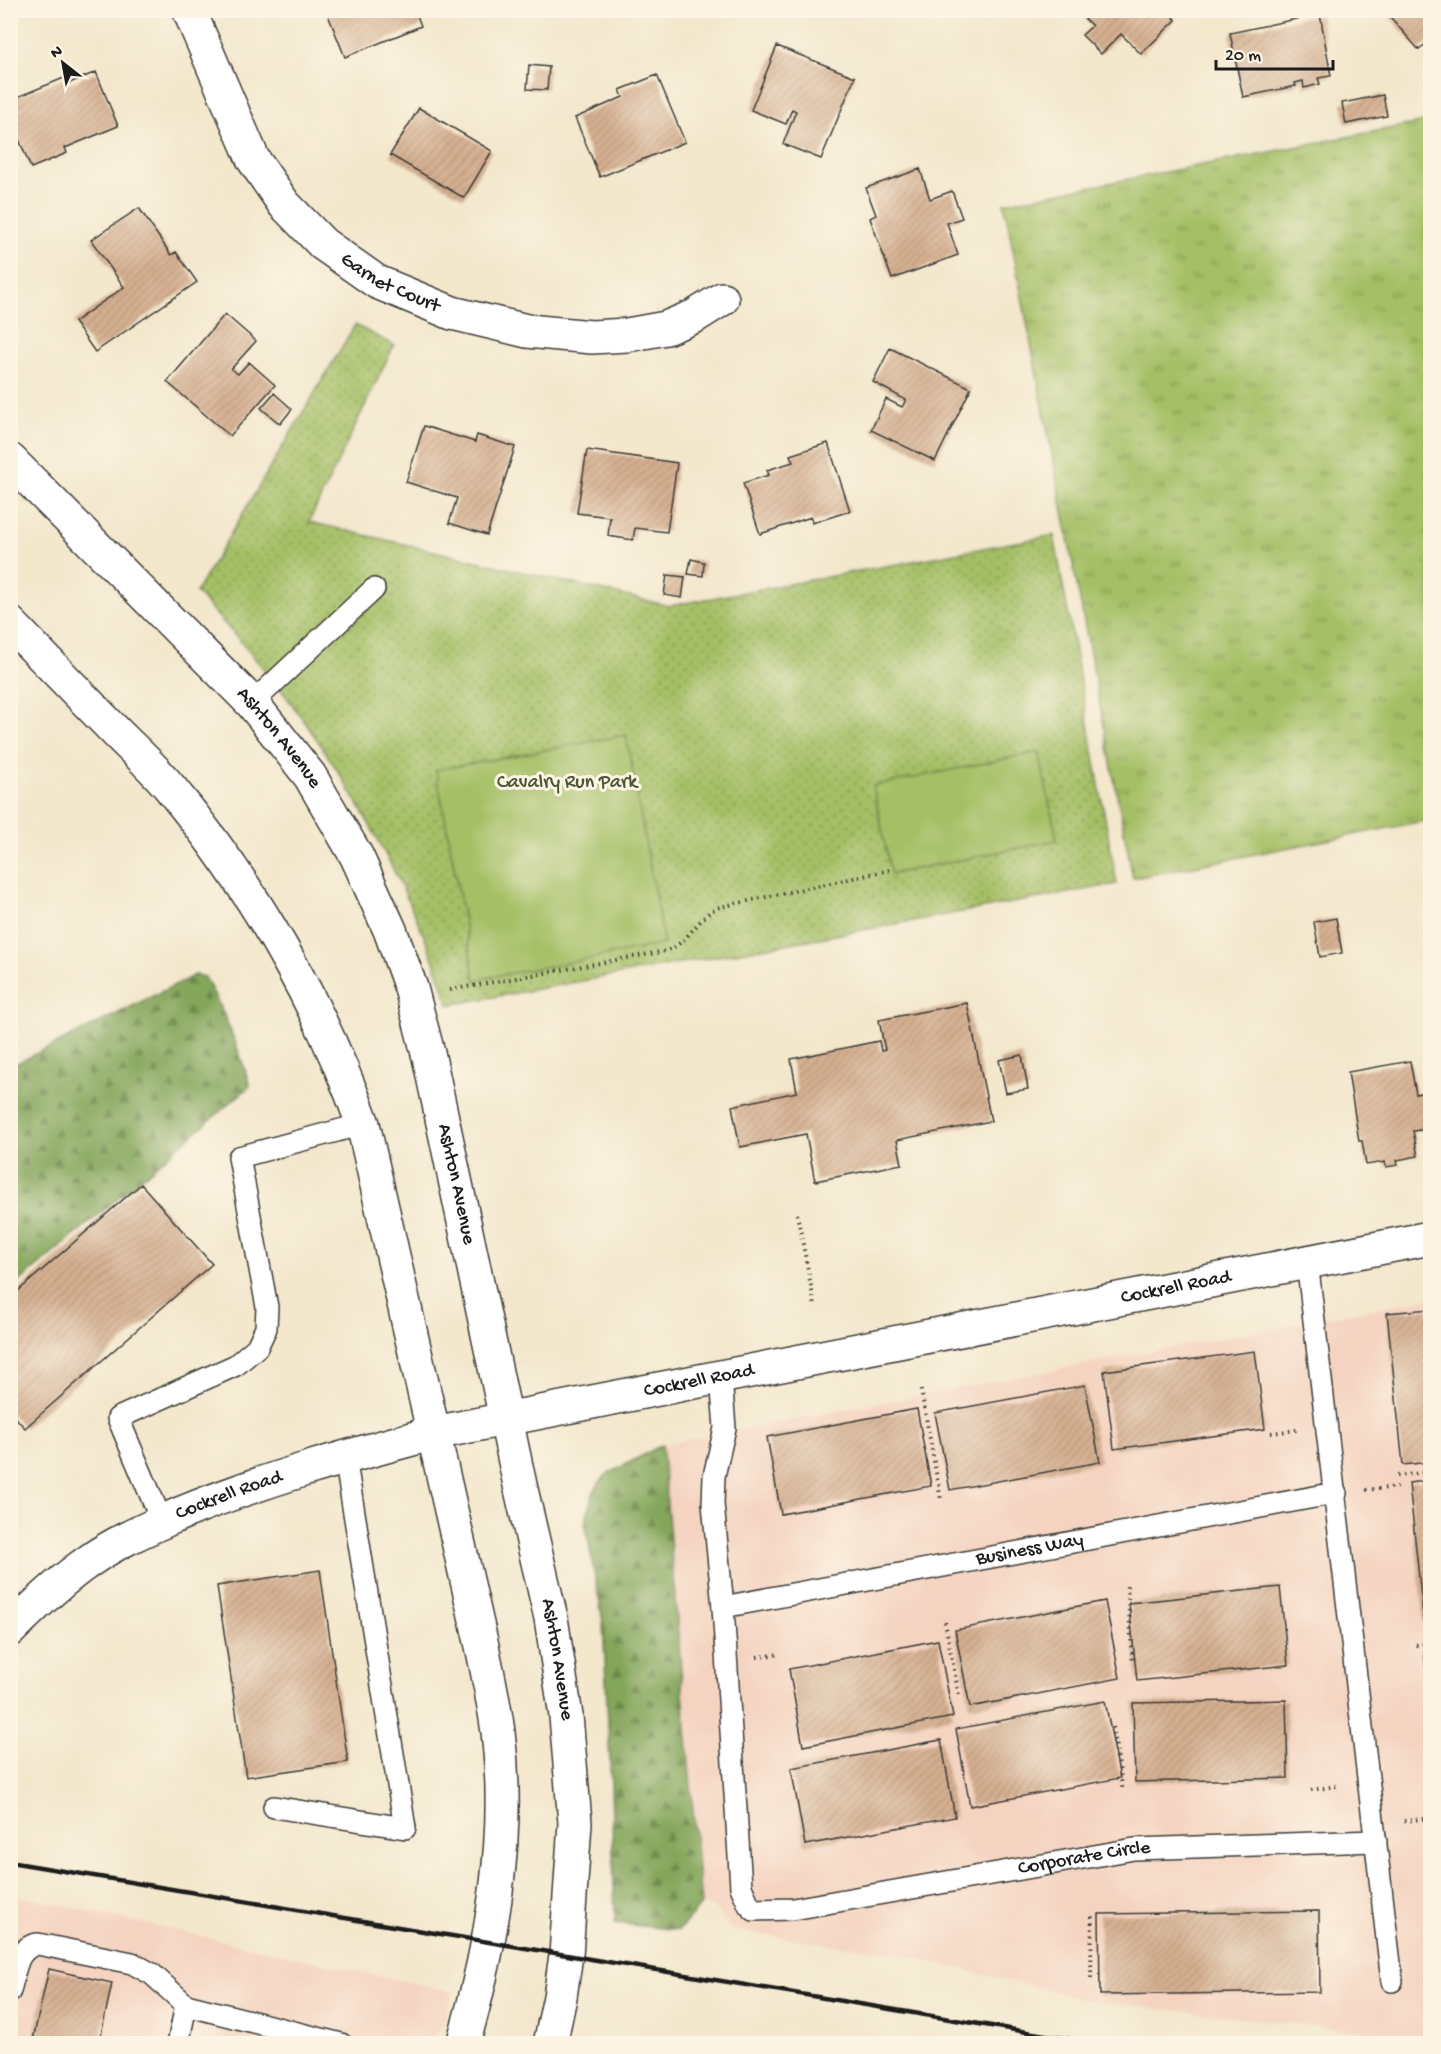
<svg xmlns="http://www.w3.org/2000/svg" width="1441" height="2054" font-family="'Gochi Hand',sans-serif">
<defs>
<pattern id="grass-tufts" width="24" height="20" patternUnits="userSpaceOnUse" patternTransform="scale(1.5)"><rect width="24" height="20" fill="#a4bf65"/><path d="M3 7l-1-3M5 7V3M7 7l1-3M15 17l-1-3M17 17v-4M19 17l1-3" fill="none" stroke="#859a52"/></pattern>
<pattern id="forest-firs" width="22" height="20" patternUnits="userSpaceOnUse" patternTransform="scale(1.5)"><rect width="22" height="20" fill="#83a65a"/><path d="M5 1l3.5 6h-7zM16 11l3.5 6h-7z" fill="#6a864a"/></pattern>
<pattern id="park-dots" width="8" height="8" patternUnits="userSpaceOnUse" patternTransform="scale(1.5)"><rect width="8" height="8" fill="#a4bf65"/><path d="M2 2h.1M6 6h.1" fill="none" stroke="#859a52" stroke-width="1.8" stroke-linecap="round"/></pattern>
<pattern id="building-hatch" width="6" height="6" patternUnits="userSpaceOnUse" patternTransform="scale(1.5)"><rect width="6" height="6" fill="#d5af90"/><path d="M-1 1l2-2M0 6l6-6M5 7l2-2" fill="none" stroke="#b6967c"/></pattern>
</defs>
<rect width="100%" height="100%" fill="#fcf5e5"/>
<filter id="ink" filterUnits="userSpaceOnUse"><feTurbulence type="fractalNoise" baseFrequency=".0167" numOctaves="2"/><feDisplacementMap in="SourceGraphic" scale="12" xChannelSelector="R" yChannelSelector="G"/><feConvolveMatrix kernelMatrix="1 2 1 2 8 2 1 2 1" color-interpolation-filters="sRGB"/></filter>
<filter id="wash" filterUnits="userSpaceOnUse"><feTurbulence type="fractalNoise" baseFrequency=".008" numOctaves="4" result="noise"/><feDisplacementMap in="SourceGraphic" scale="24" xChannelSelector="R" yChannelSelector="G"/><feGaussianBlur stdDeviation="1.35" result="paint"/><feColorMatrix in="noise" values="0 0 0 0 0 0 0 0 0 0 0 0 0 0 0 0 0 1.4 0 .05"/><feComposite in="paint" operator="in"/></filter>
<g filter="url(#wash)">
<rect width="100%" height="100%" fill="#f3e7cc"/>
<path fill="#f4d3c0" d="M1430 1298V2039L1091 2001 900 1954 731 1930 714 1908 701 1905 662 1445Z
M11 1894 453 1992 446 2017 431 2043 11 2044Z"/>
<path fill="url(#grass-tufts)" stroke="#606e40" stroke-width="1.5" d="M1430 121V820L1133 878 1004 203Z"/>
<path fill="url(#forest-firs)" stroke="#50613b" stroke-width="1.5" d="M195 975 205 977C224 1012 239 1048 250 1086L11 1289V1066Z
M662 1445 701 1905 679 1930 615 1923 611 1784 603 1622 585 1523 594 1489 606 1475Z"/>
<path fill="url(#park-dots)" stroke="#606e40" stroke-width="1.5" d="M355 325 394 345 309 522 669 606 1054 535 1117 884 449 1005C442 984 435 962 426 941 392 859 346 778 294 707 264 666 229 629 196 592Z"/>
<path fill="#a4bf65" stroke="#606e40" stroke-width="1.5" d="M626 735 664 944 475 980 436 770Z
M1039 752 1057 840 891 874 873 786Z"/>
<g id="blocks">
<path fill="url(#building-hatch)" d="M326 10H415L421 26 345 57Z
M1076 10H1167L1176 20 1141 54 1121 34 1101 54 1082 35 1092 26Z
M1384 10H1430V40L1419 50Z
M1320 14 1331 76 1318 78 1320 84 1304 88 1303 81 1295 83 1296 86 1243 97 1230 33Z
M777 46 855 77 821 159 783 144 796 111 792 109 786 124 751 110Z
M529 65 549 67 547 90 527 89Z
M96 72 118 126 65 148 67 153 31 168 10 118V100L64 78 67 84Z
M657 75 685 142 600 177 575 118 623 97 620 90Z
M1383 95 1387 116 1346 124 1342 103Z
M419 108 492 151 464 198 390 155Z
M920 169 930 199 952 191 962 218 947 223 958 255 892 279 870 218 876 215 866 188Z
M139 208 171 255 176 252 197 282 95 352 74 322 124 287 91 240Z
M225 314 256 341 231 369 238 374 249 362 275 385 230 436 167 382Z
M890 348 971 388 935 461 871 430 886 399 902 407 906 400 873 382Z
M274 393 292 409 280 424 261 408Z
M424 426 475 442 477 435 515 447 487 535 449 523 457 498 406 482Z
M828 443 850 511 812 523 811 517 760 534 743 483 769 475 767 470 793 462 790 455Z
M587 450 677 463 667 532 635 528 633 540 608 536 610 517 577 513Z
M691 559 704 562 703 576 688 574Z
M667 575 685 577 682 598 664 595Z
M1336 918 1342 953 1320 957 1314 922Z
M967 1003 991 1121 897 1140 902 1164 815 1181 806 1134 740 1147 732 1106 797 1092 791 1059 879 1041 881 1051 885 1050 879 1020Z
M1022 1055 1028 1089 1006 1093 999 1060Z
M1410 1061 1416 1094 1421 1093 1428 1129 1413 1131 1418 1156 1397 1160 1398 1165 1386 1167 1385 1162 1366 1165 1362 1141H1359L1348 1072Z
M141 1184 212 1264 25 1428 10 1412V1298Z
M1430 1309V1462L1403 1465 1387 1313Z
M1255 1351 1265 1429 1114 1449 1104 1371Z
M1085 1385 1100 1462 950 1490 935 1413Z
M917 1409 931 1486 781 1514 767 1437Z
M1430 1480V1633L1425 1634 1409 1483Z
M320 1570 348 1762 246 1777 217 1586Z
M1280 1587 1288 1665 1137 1681 1129 1603Z
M1105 1601 1120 1678 970 1707 955 1630Z
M938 1640 953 1717 803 1746 789 1669Z
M1424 1652H1430V1699H1429Z
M1286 1700 1288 1778 1135 1782 1133 1703Z
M1105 1701 1120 1778 970 1806 956 1729Z
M941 1740 955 1817 805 1845 791 1768Z
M1319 1911 1320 1992 1100 1995 1099 1914Z
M49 1969 112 1983 99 2044H32Z"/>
</g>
</g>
<g filter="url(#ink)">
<use href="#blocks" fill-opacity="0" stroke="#3c3a36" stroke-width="1.5"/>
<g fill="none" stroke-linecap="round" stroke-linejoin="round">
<defs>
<g id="lane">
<path d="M252 703 374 589"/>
<path d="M1307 1261 1392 1981"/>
<path id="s1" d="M721 1377 725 1428 714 1476 713 1504 723 1607 741 1887 749 1905 754 1910 793 1909 1134 1849 1376 1841"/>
<path d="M162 1522 118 1418 236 1365 257 1347 266 1328 267 1307 239 1157 363 1124"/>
<path id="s2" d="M723 1607 1336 1493"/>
<path d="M274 1807 405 1828 345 1457"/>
<path d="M10 1991C15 1973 16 1947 38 1944L132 1963 152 1974 186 2005"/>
<path d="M178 2044 186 2005 341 2044"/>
</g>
<g id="street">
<path id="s3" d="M189 10 253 159 284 204 323 244 377 282 452 313 527 331 592 337 627 335 666 328 695 316 722 299"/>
<path id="s4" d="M10 1630C35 1605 60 1581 89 1561 117 1541 151 1527 182 1513 264 1479 348 1456 434 1433"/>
</g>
<g id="secondary">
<path id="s5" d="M10 460 252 703 310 776 357 857 390 930 411 988 429 1057 520 1485 551 1618 566 1716 575 1823 566 1955 560 1997 550 2044"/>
<path d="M10 623C46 660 82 697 118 734 136 752 156 770 172 790 254 889 319 1003 363 1124L482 1646C488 1674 494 1703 498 1732 511 1837 492 1943 463 2044"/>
<path id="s6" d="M434 1433 1430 1238"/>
</g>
</defs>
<use href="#lane" stroke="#3c3a36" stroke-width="24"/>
<use href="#street" stroke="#3c3a36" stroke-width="36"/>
<use href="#secondary" stroke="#3c3a36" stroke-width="36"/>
<path stroke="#3c3a36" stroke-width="4" stroke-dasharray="1.5 4.5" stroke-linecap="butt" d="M450 990 666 951C687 944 697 919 716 908L890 870
M797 1214 815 1306
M921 1390 941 1500
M1271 1433 1297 1430
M1397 1476 1430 1472
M1366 1490 1398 1487
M1127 1586 1133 1662
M945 1622 959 1696
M1416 1645 1430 1643
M757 1657 780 1654
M1113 1727 1123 1792
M1311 1790 1337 1786
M1404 1821 1430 1818
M1091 1978 1092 1912"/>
<use href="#lane" stroke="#fff" stroke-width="21"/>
<use href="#street" stroke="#fff" stroke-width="33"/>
<use href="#secondary" stroke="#fff" stroke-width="33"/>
<path stroke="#1c1c1c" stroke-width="4.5" d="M10 1862 1099 2044"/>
</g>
</g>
<g text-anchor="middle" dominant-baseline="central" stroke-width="6" stroke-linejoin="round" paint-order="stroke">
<g font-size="20" fill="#1c1c1c" stroke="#fcf5e5">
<text stroke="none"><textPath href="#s3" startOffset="351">Garnet Court</textPath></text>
<text stroke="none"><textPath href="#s5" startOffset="387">Ashton Avenue</textPath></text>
<text stroke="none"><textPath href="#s5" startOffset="873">Ashton Avenue</textPath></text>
<text stroke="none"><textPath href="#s6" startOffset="756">Cockrell Road</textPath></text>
<text stroke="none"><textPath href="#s6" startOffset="270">Cockrell Road</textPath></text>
<text stroke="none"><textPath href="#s4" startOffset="260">Cockrell Road</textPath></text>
<text stroke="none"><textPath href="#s2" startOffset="312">Business Way</textPath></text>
<text stroke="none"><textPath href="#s5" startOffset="1359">Ashton Avenue</textPath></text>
<text stroke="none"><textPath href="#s1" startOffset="874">Corporate Circle</textPath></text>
</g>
<g font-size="20" fill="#4c5536" stroke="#fcf5e5">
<text x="567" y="783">Cavalry Run Park</text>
</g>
</g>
<rect width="1441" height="2054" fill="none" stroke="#fcf5e5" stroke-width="36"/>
<g transform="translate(63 63) rotate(329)" stroke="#fcf5e5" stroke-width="4.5" paint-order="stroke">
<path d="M0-4.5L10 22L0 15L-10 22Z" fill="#1c1c1c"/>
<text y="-9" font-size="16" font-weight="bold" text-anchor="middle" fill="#1c1c1c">N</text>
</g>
<path d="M1216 60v9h117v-9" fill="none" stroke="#1c1c1c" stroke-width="3"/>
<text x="1225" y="60" font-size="18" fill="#1c1c1c" stroke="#fcf5e5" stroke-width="4.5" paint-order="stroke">20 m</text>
</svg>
